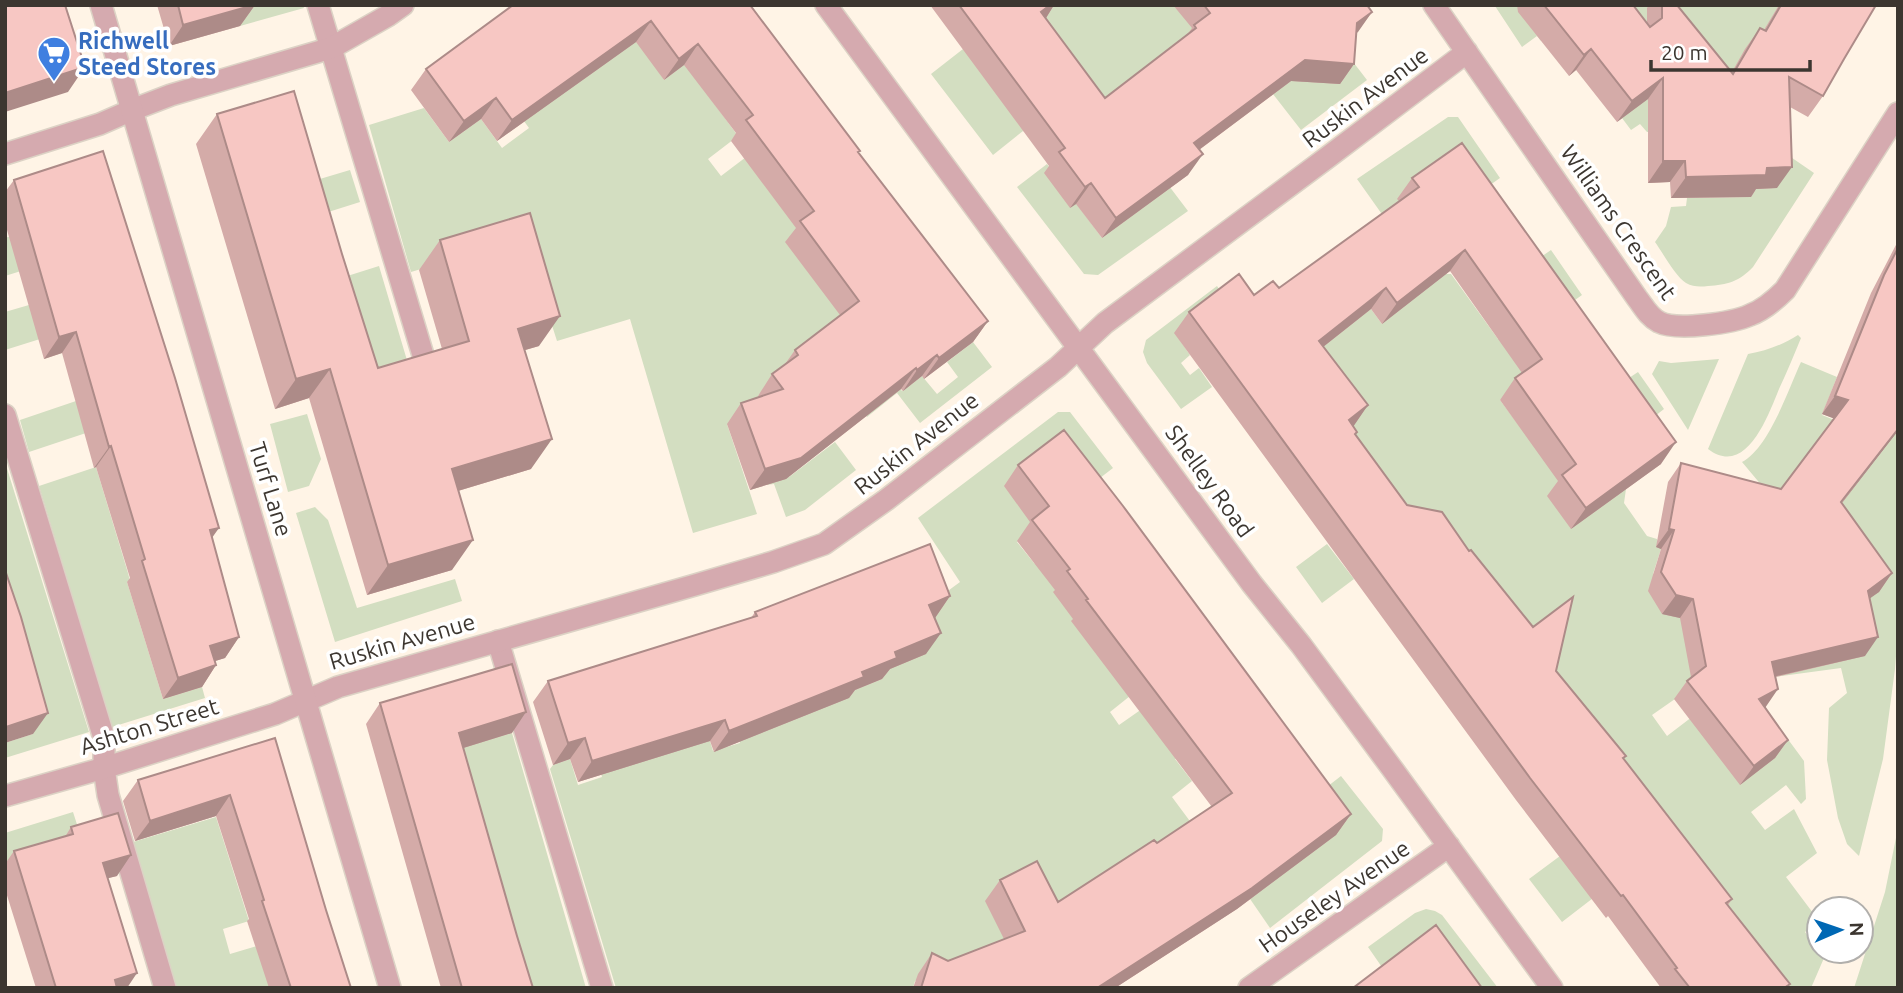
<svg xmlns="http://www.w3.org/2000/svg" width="1903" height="993" font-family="Ubuntu,sans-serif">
<rect width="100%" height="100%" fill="#fff4e6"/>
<path fill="#d3dec1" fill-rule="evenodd" d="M234 5H303L304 8 240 26Z
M616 5 664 80 685 64 738 136 708 159 721 176 750 154 766 187 772 195 778 191 886 370 902 391 922 376 937 394 958 377 947 362 973 342 992 367 920 423 897 393 867 417 813 346 758 396 766 407 789 477 835 442 856 470 805 510 786 517 774 484 766 485 727 424 757 514 693 533 630 319 557 341 524 238 411 272 369 125 424 108 449 142 481 119 502 148 529 128 505 95Z
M1036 5H1173L1199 30 1144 153 1188 211 1098 275 1084 274 1017 187 1047 164 1102 238 1152 201 1023 131 993 155 931 74 963 49Z
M1502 5H1587L1541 41 1537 36 1522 47 1495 6Z
M1602 5H1779L1750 129 1647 132 1640 124 1631 130 1622 118 1662 86Z
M1340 45 1367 80 1301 130 1248 62Z
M1448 117H1458L1500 178 1422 233 1445 274H1451L1498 339 1522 270 1551 250 1582 295 1554 315 1528 379 1500 400 1520 427 1626 489 1624 503 1647 536 1657 539 1661 549 1653 574 1773 499 1742 462C1769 448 1788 390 1801 362L1837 377 1822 415 1876 437 1881 426 1898 432V631L1895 669 1883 759 1859 856 1847 844 1838 818 1827 760 1829 708 1847 693 1841 668 1759 679 1765 708 1804 761 1806 799 1801 804 1786 785 1751 812 1765 830 1794 809 1817 853 1786 877 1819 921 1805 932 1824 958 1811 988H1761L1597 895 1562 922 1529 879 1560 856 1404 541 1298 322 1330 339 1371 309 1382 324 1396 234 1357 179ZM1685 692 1705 707 1667 736 1652 715Z
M1776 147 1814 173 1753 267C1740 281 1727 285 1708 286 1700 287 1693 287 1686 283 1675 276 1663 253 1655 242L1666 226 1671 207 1686 206 1687 198 1751 197Z
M350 170 360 202 303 220 293 187Z
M26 231 37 266 5 276V238Z
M379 266 409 367 353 385 322 284Z
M1217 286 1224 296 1175 333 1190 355 1181 363 1190 375 1199 368 1212 387 1181 409 1147 363 1143 352 1146 340Z
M46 300 56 334 5 350V312Z
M1798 335 1801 338C1794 355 1787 372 1779 389 1768 416 1746 478 1708 449L1748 354C1766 351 1782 345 1798 335Z
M1719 359 1688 430 1652 374 1659 361 1671 363Z
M1638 372 1664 409 1636 431 1608 392Z
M76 401 86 433 29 452 20 420Z
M1058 412H1070L1113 468 1017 542 1034 563 1092 605 1072 621 1130 696 1110 712 1119 725 1159 697 1194 745 1175 759 1192 781 1172 797 1198 832 1310 800 1341 776 1383 829 1382 841 1270 928 1248 896 1006 943 915 981 913 988H616L550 769 553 765 570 759 578 785 602 777 595 753 703 718 713 751 740 743 730 710 837 668 857 689 882 679 914 626 935 618 941 596 960 582 918 518Z
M307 414 321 459 309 486 288 492 270 424Z
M5 462 89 732 5 758V743L33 734 5 634Z
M96 467 128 573 130 581 127 582 163 699 202 687 205 698 112 727 39 486Z
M315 507 328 520 357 608 455 579 462 601 335 642 296 513Z
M1327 544 1354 579 1322 603 1296 567Z
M512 733 586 988H512L444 753Z
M73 812 82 840 5 870V833Z
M216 817 249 921 223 929 230 954 257 946 270 988H175L172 976 133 842Z
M1898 828V988H1854L1885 892Z
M1426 909 1435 911 1442 915 1498 988H1462L1386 973 1368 947 1415 913Z"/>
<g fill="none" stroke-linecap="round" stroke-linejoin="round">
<defs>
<path id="service" d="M318 5 423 355
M5 415 104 738V768L108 795 165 988
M498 641 602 988"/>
<path id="minor" d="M826 5 1252 584 1301 645 1391 767 1552 988
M1434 5 1637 298C1644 307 1649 317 1659 322 1676 331 1733 323 1750 315 1764 310 1775 300 1785 290L1898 113
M5 154 100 124 132 110 171 95 331 48 389 15 403 5
M5 796 104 768 275 714 338 687 695 585 773 562 824 544 886 500 1058 367 1105 323 1328 157 1467 52
M1249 988 1449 846"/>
<path id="tertiary" d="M101 5 390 988"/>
</defs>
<use href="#service" stroke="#dcd2c5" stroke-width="24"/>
<use href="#minor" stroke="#dcd2c5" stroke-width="24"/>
<use href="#tertiary" stroke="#dcd2c5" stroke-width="24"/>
<use href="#service" stroke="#d5aaaf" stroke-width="21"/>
<use href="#minor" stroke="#d5aaaf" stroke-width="21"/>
<use href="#tertiary" stroke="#d5aaaf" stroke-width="21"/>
</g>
<path fill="#d4aba8" d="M157 5H255L240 26 169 46Z
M513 5H750L860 151 858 153 988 321 973 342 924 379 922 376 903 391 901 389 786 479 750 490 727 424 741 403 759 397 758 396 772 374 783 367 795 350 840 315 785 242 796 228 731 141 736 133 684 65 664 80 636 42 497 141 481 119 449 142 411 90 426 69Z
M930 5H1054L1046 18 1105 98 1187 35 1192 28 1173 5H1367L1372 12 1356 33 1354 64 1340 84 1291 81 1199 150 1188 175 1102 238 1076 204 1070 208 1044 173 1049 166Z
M1517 5H1633L1647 23V8L1649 5H1677L1732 72 1745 49 1760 28 1764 30 1779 5H1876L1844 59 1823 96 1808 117 1790 107 1777 188 1756 189 1751 197 1671 198 1670 182 1648 183V99L1617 122 1576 70 1569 76 1518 12Z
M217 114 342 254 378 368 442 349 419 270 440 240 539 346 525 350 531 469 458 491 452 570 367 595 309 398 275 409 196 144Z
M1412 178 1661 464 1571 529 1547 496 1558 481 1500 400 1515 378 1522 373 1450 271 1382 324 1371 309 1323 347 1368 405 1353 426 1355 435 1407 505 1469 551 1556 671 1732 899 1728 905 1787 988H1661L1608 916 1606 918 1516 800 1174 333 1189 312 1279 288 1399 201 1397 199Z
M14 180 212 537 239 637 225 658 215 661 216 665 202 687 163 699 127 582 130 578 96 467 94 468 62 353 44 359 5 223V192Z
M1898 241V432H1897L1842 503 1892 573 1879 592 1869 598 1865 656 1776 677 1765 708 1788 740 1775 758 1740 785 1674 699 1687 681 1691 677 1680 618 1662 614 1648 591 1661 549 1656 547 1668 482 1681 463 1781 489 1834 418 1822 414 1871 293Z
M1018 465 1351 814 1336 835 1237 909 1115 988H913L918 974 932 953 948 961 1004 939 985 901 1000 880 1058 902 1157 843 1212 807 1071 621 1073 619 1053 592 1055 590 1017 541 1030 522 1004 486Z
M950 596 935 618 926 654 890 669 882 679 855 690 849 698 714 752 710 741 578 782 570 759 553 765 533 702 548 681 751 618 755 612Z
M380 703 512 733 463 748 517 936 533 988H441L366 724Z
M275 738 326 910 351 988H269L247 921 249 919 216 816 135 841 123 801 138 780Z
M71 827 117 876 108 878 127 988H36L5 889V864L14 851 65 837Z"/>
<path fill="#ad8b88" d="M255 5 240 26 169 46 183 25Z
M1050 5H1054L1046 18 1041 12Z
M1372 12 1358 32 1343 43 1357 23Z
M651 21 636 42 497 141 512 120Z
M698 44 684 65 664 80 679 59Z
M1591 49 1576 70 1569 76 1584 55Z
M1305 60 1354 64 1340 84 1291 81 1180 164 1194 143Z
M85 67 68 92 5 112V93Z
M1663 78 1648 99 1617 122 1632 101Z
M496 98 481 119 449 142 464 121Z
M1203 154 1188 175 1102 238 1116 218Z
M1663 161H1685L1670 182 1648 183Z
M1792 167 1777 188 1756 189 1751 197 1671 198 1686 177 1767 168Z
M1091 183 1076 204 1070 208 1085 187Z
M1465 250 1450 271 1382 324 1397 303Z
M1386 288 1371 309 1304 362 1319 341Z
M560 316 539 346 498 358 518 329Z
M988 321 973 342 924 379 939 358Z
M76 332 62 353 44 359 59 337Z
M937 355 922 376 903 391 917 370Z
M916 368 901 389 786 479 750 490 765 469Z
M330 369 309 398 275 409 296 379Z
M1835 396 1848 400 1835 419 1822 414Z
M1368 405 1353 427 1349 420Z
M1898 429V432H1897L1828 521Z
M552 439 531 469 431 499 452 469Z
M1676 442 1661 464 1571 529 1586 508Z
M111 446 96 467 94 468 109 447Z
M219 528 204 549 210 530Z
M1669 529 1674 530 1661 549 1656 547Z
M473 540 452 570 367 595 388 565Z
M1892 573 1879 592 1855 609 1868 591Z
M1676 595 1693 599 1680 618 1662 614Z
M950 596 935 618 914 626 929 605Z
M941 633 926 654 890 669 882 679 855 690 849 698 714 752 729 731 895 652Z
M239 637 225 658 196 667 210 646Z
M1878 637 1865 656 1759 680 1772 662Z
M216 665 202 687 163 699 178 678Z
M1778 689 1765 708 1759 699Z
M526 712 512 733 444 754 459 733Z
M48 713 33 734 5 743 6 727Z
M725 720 710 741 578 782 592 761Z
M585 738 570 759 553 765 568 743Z
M1788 740 1775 758 1740 785 1754 766Z
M230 795 216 816 135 841 150 821Z
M1351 814 1336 835 1237 909 1115 988H1097Z
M131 855 117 876 89 883 103 863Z
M137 973 127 988H109L115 980Z"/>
<path fill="#f7c7c3" stroke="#ad8b88" stroke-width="2" d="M5 5H65L85 67 5 93Z
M178 5H254L183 25Z
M513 5H750L860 151 858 152 988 321 939 358 937 355 917 370 916 368 801 458 765 469 741 403 783 389 772 374 798 355 795 350 859 301 800 221 814 211 746 120 753 115 698 44 679 59 651 21 512 120 496 98 464 121 426 69Z
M959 5H1050L1041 12 1105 98 1196 28 1194 25 1210 13 1204 5H1367L1372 12 1357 23 1354 64 1305 60 1194 143 1203 154 1116 218 1091 183 1085 187 1059 152 1065 148Z
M1544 5H1633L1650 27 1662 18V5H1677L1733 74 1760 28 1766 31 1781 5H1876L1844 59 1823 96 1789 77 1792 167 1767 168 1766 175 1686 177 1685 161H1663V78L1632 101 1591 49 1584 55Z
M294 91 342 254 378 368 469 341 440 240 530 213 560 316 518 329 552 439 452 469 473 540 388 565 330 369 296 379 217 114Z
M1462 143 1676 442 1586 508 1562 475 1576 464 1515 378 1542 359 1465 250 1397 303 1386 288 1319 341 1368 405 1349 420 1357 432 1355 434 1407 505 1442 512 1469 551 1471 550 1533 627 1573 597 1556 671 1626 756 1623 758 1732 899 1726 903 1790 984 1784 988H1690L1675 969 1677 968 1623 895 1621 896 1530 778 1189 312 1239 274 1254 295 1273 281 1279 288 1419 187 1412 178Z
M103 151 175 378 219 528 210 530 239 637 210 646 216 665 178 678 142 561 145 559 111 446 109 447 76 332 59 337 14 180Z
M1898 248V429L1841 502 1892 573 1868 591 1878 637 1772 662 1778 689 1759 699 1788 740 1754 766 1687 681 1706 666 1693 599 1676 595 1661 572 1674 530 1669 529 1681 463 1781 489 1848 400 1835 396 1884 275Z
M1064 430 1123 506 1351 814 1252 888 1097 988H921L932 953 948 961 1025 931 1000 880 1037 861 1058 902 1154 840 1157 843 1232 793 1086 600 1088 599 1067 571 1070 569 1032 520 1049 506 1018 465Z
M930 544 950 596 929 605 941 633 895 652 897 658 862 672 864 677 729 731 725 720 592 761 585 738 568 743 548 681 757 616 755 612Z
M5 570 21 617 48 713 6 727Z
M512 664 526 712 459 733 517 936 533 988H462L380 703Z
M275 738 326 910 351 988H291L262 901 264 900 230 795 150 821 138 780Z
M118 813 131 855 103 863 137 973 115 980 117 988H56L14 851 73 834 71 827Z
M1436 925 1482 988H1353Z"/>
<defs>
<symbol id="supermarket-pin" viewBox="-11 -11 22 30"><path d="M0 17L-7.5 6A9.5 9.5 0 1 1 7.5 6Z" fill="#3f7fe0" stroke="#fff"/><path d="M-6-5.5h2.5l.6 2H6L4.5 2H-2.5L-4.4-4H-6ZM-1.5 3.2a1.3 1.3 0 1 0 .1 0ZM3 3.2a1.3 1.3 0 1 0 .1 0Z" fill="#fff"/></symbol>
</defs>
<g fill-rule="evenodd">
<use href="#supermarket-pin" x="35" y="34" width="38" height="52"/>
</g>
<g text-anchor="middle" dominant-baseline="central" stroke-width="7" stroke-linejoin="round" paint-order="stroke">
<g font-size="23" font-weight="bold" fill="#366cbe" stroke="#fff" text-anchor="start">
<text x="78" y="40">Richwell<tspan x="78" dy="26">Steed Stores</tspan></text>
</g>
<g font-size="23" fill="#3c3630" stroke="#fff">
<text transform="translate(1365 97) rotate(-37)">Ruskin Avenue</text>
<text transform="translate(1619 222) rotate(55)">Williams Crescent</text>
<text transform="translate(916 443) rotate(-38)">Ruskin Avenue</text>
<text transform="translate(1210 481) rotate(54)">Shelley Road</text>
<text transform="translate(271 489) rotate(73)">Turf Lane</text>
<text transform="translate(402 641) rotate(-16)">Ruskin Avenue</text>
<text transform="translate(149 726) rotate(-17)">Ashton Street</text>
<text transform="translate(1334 896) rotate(-35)">Houseley Avenue</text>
</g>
</g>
<rect width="1903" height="993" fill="none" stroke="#3c3630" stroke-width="14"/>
<g transform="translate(1840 930) rotate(88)"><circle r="33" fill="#ffffff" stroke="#b1afac" stroke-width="2"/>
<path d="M0-5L12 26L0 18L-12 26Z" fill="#0068b4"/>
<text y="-10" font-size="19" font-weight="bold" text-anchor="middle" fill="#3c3630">N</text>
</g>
<path d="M1651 60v10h159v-10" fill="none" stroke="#3c3630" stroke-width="3.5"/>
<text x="1661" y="60" font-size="21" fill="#3c3630" stroke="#ffffff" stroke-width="5" paint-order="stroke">20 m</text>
</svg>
